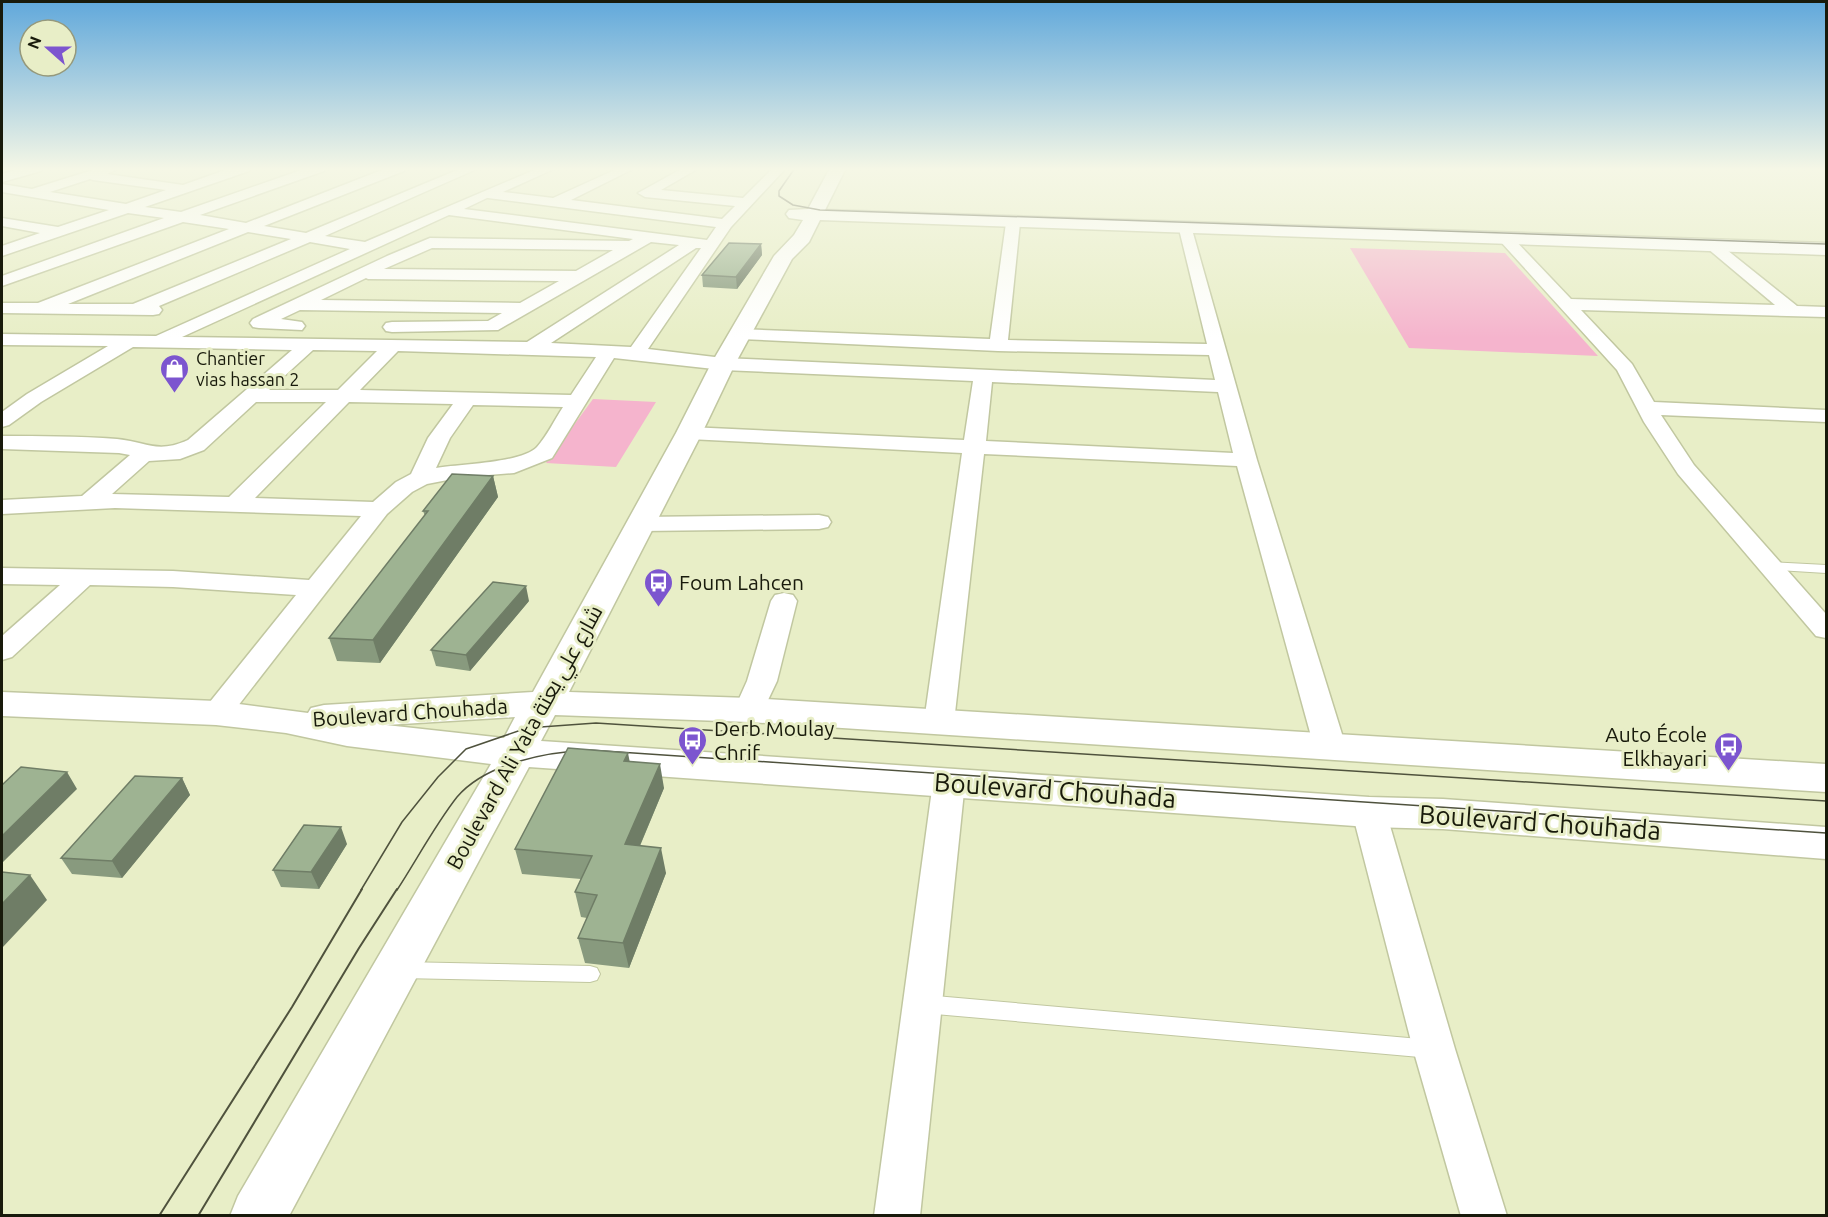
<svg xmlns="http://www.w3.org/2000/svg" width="1828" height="1217" font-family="Ubuntu,Cairo,sans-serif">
<rect width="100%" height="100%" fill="#e8eec7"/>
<path fill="#f5b4cd" d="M1350 248 1505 253 1598 356 1409 348Z
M593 399 656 402 616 467 546 463Z"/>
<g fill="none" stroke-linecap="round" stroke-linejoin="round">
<defs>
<path id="lane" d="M1769 562 1826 565V573L1764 569 1763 566 1764 563Z
M401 962 590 966 597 968 600 974 597 980 590 982 401 978 394 976 391 970 394 964Z
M924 995 1431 1040 1438 1043 1441 1049 1438 1055 1431 1058 924 1013 917 1010 914 1004 917 998Z"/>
<path id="street" d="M22 168H42L41 171 2 182V174Z
M99 168H119L107 174 183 185 231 168H250L249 171 145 207 181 212 307 168H325L324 171 200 215 246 223 387 168H405L404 171 264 226 306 233 462 168H479L325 236 365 242 539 168H556L503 192 553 198 619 168H635L571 200 722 219 735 206 645 197 638 193 683 168H699L661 190 743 198 773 168H786L731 227 648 349 723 358 1215 380 1209 355 998 351 740 339 734 338 731 334 734 330 740 329 990 339 1006 223 1013 219 1020 223 1008 340 1207 344 1179 229 1186 225 1191 226 1257 460 1346 747 1341 755 1330 758 1319 755 1314 747 1237 466 984 454 954 722 950 729 939 732 928 729 924 722 962 453 689 439 681 438 678 433 681 428 689 427 964 440 973 381 723 370 614 358 552 458 514 473 463 477 427 484 412 492 387 514 227 720 216 723 205 720 201 713 296 595 173 587 90 585 12 657 2 660V636L60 585 2 584V568L173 571 309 580 361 516 115 508 2 514V500L82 496 130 455 119 453 2 449V436C40 436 79 436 117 439 147 442 157 454 188 440L292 350 133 347 41 402 9 425 2 427V412L27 394 108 346 2 345V334L156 336 350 249 310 242 159 306 162 310 159 314 153 315 2 313V303H38L229 229 183 222 2 286V276L164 218 128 213 2 256V246L40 233 2 226V218L58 227 109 210 2 192V184L32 189ZM90 179 93 180 166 190 126 204 50 192ZM487 198H488L716 227 707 240 464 209ZM449 215 633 239 629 241 430 238 387 256 253 319 250 323 253 327 259 328 302 330 305 326 302 322 281 319 300 310 502 313 488 321 392 322 386 323 383 327 386 331 392 332 498 330 651 242 679 245 527 342 182 337ZM248 232 291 239 133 304H68ZM432 248 613 250 576 271 384 269ZM696 248H701L631 347 551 343ZM366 278 368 279 559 281 520 303 321 300ZM313 350 377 351 338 390H269ZM398 351 596 357 571 395 360 390ZM992 382 1218 392 1233 453 986 441ZM256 402H326L229 497 112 494 149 461 180 459 204 450ZM349 402 453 404 428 438 411 474 396 482 373 502 255 498ZM473 405 563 407C555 419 547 436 537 447 522 463 460 464 436 468L450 438Z
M1506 234 1511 236 1571 299 1775 305 1707 248 1704 245 1712 240 1717 242 1797 306 1826 307V317L1581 310 1632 364 1654 402 1826 410V422L1661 415 1694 465 1826 614V638L1816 636 1678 474 1644 422 1617 370 1501 242 1498 239 1501 236Z
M819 515 828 517 831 522 828 527 819 529 641 531 632 529 629 524 632 519 641 517Z
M784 593 793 595 797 601 777 681 760 717 749 720 738 717 734 710 747 681 771 601 775 595Z
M949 770 960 774 965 782 920 1216H874L933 782 938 774Z
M1369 800 1381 803 1386 812 1455 1049 1507 1216H1461L1413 1049 1352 812 1357 803Z"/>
<path id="secondary" d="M830 168H846L825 210 1826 243V255L820 220 809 242 792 259 735 364 702 433 569 692 749 698 1826 764V792L749 722 555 715 541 741 1369 797 1443 799 1826 827V859L1443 829 1369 827 529 767 289 1216H230L238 1196 491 764 347 746 286 733 216 725 2 716V692L216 701 308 713 311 708 324 705 533 692 676 433 711 364 774 256 794 235 803 220 789 218 786 214 789 210 808 209ZM515 717 504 738 386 725Z"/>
</defs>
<use href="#lane" stroke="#c1c7a0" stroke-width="2"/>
<use href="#street" stroke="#c1c7a0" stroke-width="3"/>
<use href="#secondary" stroke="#c1c7a0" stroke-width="3"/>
<use href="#lane" fill="#fff" fill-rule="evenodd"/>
<use href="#street" fill="#fff" fill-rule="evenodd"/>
<use href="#secondary" fill="#fff" fill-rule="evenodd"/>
<path stroke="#4f523d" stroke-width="1.5" d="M795 168 779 191V196L793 205 820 210 1826 244
M361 890 402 822 438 777 466 749 527 728 596 723 1826 801
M397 890C416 861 435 825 457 797 486 763 547 752 589 750L1826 833"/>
<path stroke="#4f523d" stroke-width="2" d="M159 1216 292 1007 362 889
M198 1216 359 948 397 889"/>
</g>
<path fill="#889a7e" d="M761 244 762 255 737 289 703 287 702 275Z
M493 476 498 497 380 663 337 661 329 638 425 516 423 511Z
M529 601 470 671 436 666 431 650Z
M629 761 664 788 640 846 666 873 629 968 585 963 578 938 587 918 581 917 575 892 581 879 522 874 515 849Z
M182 778 190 795 122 878 72 874 61 858Z
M347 844 319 889 281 887 273 870Z"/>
<path fill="#6f7d66" d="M761 244 762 255 737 289 736 277Z
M493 476 498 497 380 663 373 640Z
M526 586 529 601 470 671 466 655Z
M628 753 633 778 624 761Z
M660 764 664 788 630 869 625 844Z
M67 772 77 789 2 863V836Z
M182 778 190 795 122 878 112 861Z
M341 827 347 844 319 889 311 872Z
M661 848 666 873 629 968 623 943Z
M30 875 47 900 2 948V904Z"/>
<path fill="#9eb392" stroke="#6f7d66" stroke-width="1.5" d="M729 243 761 244 736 277 702 275Z
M452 474 493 476 373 640 329 638 428 511H423Z
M493 582 526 586 466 655 431 650Z
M568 748 628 753 624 761 660 764 625 844 661 848 623 943 578 938 597 895 575 892 592 856 515 849Z
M21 767 67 772 2 836V785Z
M135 776 182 778 112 861 61 858Z
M304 825 341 827 311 872 273 870Z
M2 872 30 875 2 904Z"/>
<linearGradient id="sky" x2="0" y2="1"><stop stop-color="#60a8db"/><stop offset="0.5" stop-color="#f5f7e6"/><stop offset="1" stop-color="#f5f7e6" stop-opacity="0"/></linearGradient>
<rect width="1828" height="338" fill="url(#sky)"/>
<defs>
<symbol id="shop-pin" viewBox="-11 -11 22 30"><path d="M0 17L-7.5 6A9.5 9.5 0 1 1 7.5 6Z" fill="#7c55cf" stroke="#e8eec7"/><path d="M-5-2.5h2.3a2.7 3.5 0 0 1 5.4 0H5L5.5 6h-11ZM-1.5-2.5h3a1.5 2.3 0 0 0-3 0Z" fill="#fff"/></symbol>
<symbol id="bus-pin" viewBox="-11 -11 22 30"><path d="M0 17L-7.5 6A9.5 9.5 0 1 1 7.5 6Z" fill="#7c55cf" stroke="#e8eec7"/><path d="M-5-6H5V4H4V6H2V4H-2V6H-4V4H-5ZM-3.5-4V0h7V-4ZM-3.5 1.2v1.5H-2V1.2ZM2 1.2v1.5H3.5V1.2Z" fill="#fff"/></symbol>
</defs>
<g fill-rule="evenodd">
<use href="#shop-pin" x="158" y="352" width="33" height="45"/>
<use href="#bus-pin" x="642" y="566" width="33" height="45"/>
<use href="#bus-pin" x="676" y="724" width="33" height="45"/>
<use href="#bus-pin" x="1712" y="730" width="33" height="45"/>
</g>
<g text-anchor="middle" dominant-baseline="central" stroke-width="6" stroke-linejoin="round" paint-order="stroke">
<g font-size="18" fill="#181a0b" stroke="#e8eec7" text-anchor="start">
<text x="196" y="358">Chantier<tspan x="196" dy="21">vias hassan 2</tspan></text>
</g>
<g font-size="21" fill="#181a0b" stroke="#e8eec7" text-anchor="start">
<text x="679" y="582">Foum Lahcen</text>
<text x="714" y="728">Derb Moulay<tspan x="714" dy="24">Chrif</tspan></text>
<text x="1707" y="734" text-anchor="end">Auto École<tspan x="1707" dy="24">Elkhayari</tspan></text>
</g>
<g font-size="21" fill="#181a0b" stroke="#e8eec7">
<text transform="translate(410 712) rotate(-4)">Boulevard Chouhada</text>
<text transform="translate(524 737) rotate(-61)">Boulevard Ali Yata شارع علي يعتة</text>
</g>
<g font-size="26" fill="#181a0b" stroke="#e8eec7">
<text transform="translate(1055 790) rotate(4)">Boulevard Chouhada</text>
<text transform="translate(1540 822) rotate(4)">Boulevard Chouhada</text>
</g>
</g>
<rect width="1828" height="1217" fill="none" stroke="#181a0b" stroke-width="6"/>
<g transform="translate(48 48) rotate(291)"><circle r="28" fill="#e8eec7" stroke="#95997c" stroke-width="1.5"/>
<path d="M0-4.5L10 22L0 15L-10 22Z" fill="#7c55cf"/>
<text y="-9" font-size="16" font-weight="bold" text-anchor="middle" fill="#181a0b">N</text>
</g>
</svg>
